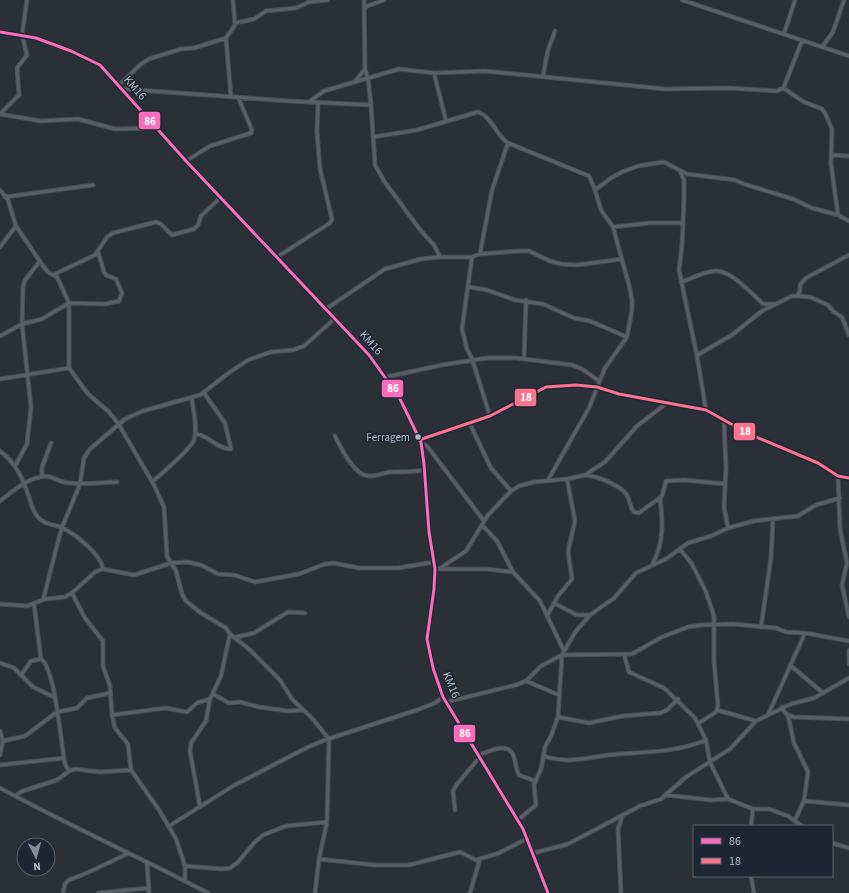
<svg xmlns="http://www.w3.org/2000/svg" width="849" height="893" font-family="'Source Sans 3',sans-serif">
<rect width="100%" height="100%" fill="#2a3038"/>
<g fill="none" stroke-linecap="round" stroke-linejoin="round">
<defs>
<path id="street" d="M364 0 365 69 368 78 371 105 375 165 384 181 421 231 434 245 440 257
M682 0 849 56
M365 7 384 0
M235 23 254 19 266 11 296 8 309 2 328 0
M784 34 795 0
M226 38 231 97
M822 47 833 32 844 0
M434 73 446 121
M543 76 548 50 555 31
M356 80 365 69
M119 85 141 64 149 59 181 49 194 48 226 38 235 25 233 0
M783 88 804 102 822 109 825 113 832 129 831 164 838 215 849 221
M123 89 289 101 371 105
M309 102 324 91 399 69 434 73 485 71 665 89 729 88 777 91 783 88 785 84 802 41
M0 114 40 121 78 119 115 129 157 128
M0 114 19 95 17 68 27 55 22 35 27 0
M373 137 417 130 478 112C492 117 496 135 508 143L589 176 595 190 601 210 613 227 629 285 632 300V310L627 337 605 368 589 408 548 480
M831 155 849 156
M186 161 210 146 251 133 252 130 238 97
M680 171 684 180V201L682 245 679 270 697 356
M0 190 8 200 16 226 43 266 49 273 57 277 69 303V368L88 394 108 411 118 423 154 485 164 507 167 556 176 571 182 594 186 601 201 613 226 628 230 634 221 676 210 699 206 721 191 743 190 751 200 807
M595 190 611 178 622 172 638 166 664 162 687 174 735 180 744 184 793 199 812 208 838 215
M5 197 93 185
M613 227 650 223H682
M0 247 16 226
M480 254 492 190 508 143
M277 257 330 223 332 219 320 169 317 132 318 103
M472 257 462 329 467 349 472 359 490 416
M53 275 95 255 107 237 113 233 156 222 161 224 172 235 194 229 198 225 201 216 220 198
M681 282C691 279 706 270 717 271 733 272 751 293 763 304H776
M469 287 487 290 515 300 543 304 574 318 590 321 627 337
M797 296 810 297 828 305 834 312 842 317 849 335
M326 309 385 269 421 259 440 257H472L480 254 519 251H529L550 261 561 264 577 265 622 259
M0 336 22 324 42 319 69 303 105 304 119 301 122 293 116 279 106 275 104 272 98 252
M524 359 526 300
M386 377 442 365 487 358H516L572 365 582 369 599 381
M0 379 69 368
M706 410 697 356 699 354 732 335 762 311 792 296H797L800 291V285L806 278 849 255
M724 422 726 468 724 507 728 528
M470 424 491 468 511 491
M195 434C208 434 218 450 231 449L225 423 204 393
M335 436C341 448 354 475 368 476 375 477 383 473 390 472 402 472 413 472 425 470
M419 440 490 416 546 387 576 385 597 387 619 394 706 410 749 434 818 463 838 476 849 478
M421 442 427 446 484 521
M0 451C16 463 23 479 29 497 31 504 33 512 38 517 44 525 54 524 63 528 76 535 101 554 103 569
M15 466 27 444 31 407 22 324 23 287 25 280 40 261
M585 475C597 476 620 485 627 495 630 501 630 507 634 512L639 513 662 496 666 481 684 480 725 484
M42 476V467L51 443
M838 476 840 529 847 563 842 585 849 617
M152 482C161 474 191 449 194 440 198 427 193 411 192 399
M0 501C12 492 25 480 40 477 49 474 55 480 64 482 81 486 99 482 117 482
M482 525 497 541 513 572 540 601 564 651
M680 549 692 564 706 592 714 616V661L718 706 716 712 699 723
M653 563C664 542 663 522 660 498
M435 569H439L466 551 488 515 511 491 519 486 534 482 567 479 585 475 605 462 637 426 667 403
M439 569H486L513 572
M72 593 85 618 103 641V666L110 686 112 715 115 728 128 744 131 770 159 810 176 839 185 866V881
M43 600 61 530 80 484 84 458 90 449 125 419 143 411 200 395 230 372 248 360 271 352 293 350 304 346 332 321 334 316
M554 603 577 615H590
M0 604 27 606 45 599 65 597 72 593 95 572 103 569 134 575 171 563 187 562 201 565 218 574 234 575 255 582 299 574 325 564 334 563 359 568H398L434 562
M34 604 41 659
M547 616 558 596 572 579 568 551 575 521 567 479
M761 627 771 558 773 519
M230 634 250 650 280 680 292 699 312 718 329 739 327 822 319 859 315 893
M236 637 254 633 288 612 305 613
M849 650V664
M624 654 629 672 664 688 695 718 706 740 710 762 728 799
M0 663 14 668 33 687 54 697
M790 665 823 693
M526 681 559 695
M213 694 229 703 240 702 259 707 288 711 303 710
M446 702 516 685 526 681 541 666 562 655 632 654 662 637 688 627 701 625 733 624 776 628 786 632 805 633 849 641
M782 707 786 714 794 717 849 719
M717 710 756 721
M112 715 166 708 187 712 197 703 210 699
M768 715 805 633
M788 716 794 743 808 772 804 801 795 820
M558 717 589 723 623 716 660 713 667 710 678 699
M0 731 3 741 0 755
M3 741 25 736 57 712 77 708 87 698 110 693
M478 755C490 752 508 740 514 757 516 763 516 770 519 775L535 781
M544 756C569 765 593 756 618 754 647 752 678 752 706 740
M0 765 64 758
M69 771 75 769 100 772 131 770
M0 788C68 825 139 857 208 893
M16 795 23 791 57 780 69 771 65 764C61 745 55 667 41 659L31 661 21 675
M666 795 710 800 728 799 753 809H769L788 816 802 826
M804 801 849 805
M455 810 453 791 457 784 479 758
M518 820 536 805 534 785 541 769 545 747 551 736 558 717 562 655 576 631 590 615 614 598 636 573 666 559 688 543 711 536 728 528 754 521 798 516 816 505 840 498
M169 826 233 786 306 748 325 740 417 710 435 703 443 697
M751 826 753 809
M832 843 849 848
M534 853 568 844 640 806 661 799 686 777 730 749 756 721 791 704 814 698 849 678
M319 859 374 865H409L460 852 476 860 499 853 528 838
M147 862 149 893
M185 866 222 869 230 868 238 862 254 843 263 835 286 826 327 822
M751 876 754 893
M63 893 65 884 69 880 87 873 129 853
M98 893 149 888
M470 893 480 859
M621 893 618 829 622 817"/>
<path id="secondary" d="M0 32 36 38 71 51 100 65 186 161 369 355 399 397 421 442 424 464 429 532 435 569 434 589 427 639 433 668 443 697 523 829 548 893"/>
</defs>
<use href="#street" stroke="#484c53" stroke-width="5"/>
<use href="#secondary" stroke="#484c53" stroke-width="6"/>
<use href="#street" stroke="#5a5e66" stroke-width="3"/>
<use href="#secondary" stroke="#595d64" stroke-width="4.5"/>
<defs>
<path id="bus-1" d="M0 32 36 38 71 51 100 65 186 161 369 355 399 397 421 442 424 464 429 532 435 569 434 589 427 639 433 668 443 697 523 829 548 893"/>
<path id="bus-2" d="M419 440 490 416 546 387 576 385 597 387 619 394 706 410 749 434 818 463 838 476 849 478"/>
</defs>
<use href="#bus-1" stroke="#1d2633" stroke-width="6"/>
<use href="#bus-2" stroke="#1d2633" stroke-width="6"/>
<use href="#bus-1" stroke="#fb6dba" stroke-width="3"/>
<use href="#bus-2" stroke="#fc738d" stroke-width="3"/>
</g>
<circle fill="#b4bcc9" stroke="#1d2633" stroke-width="1.5" cx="418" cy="437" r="3.5"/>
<g text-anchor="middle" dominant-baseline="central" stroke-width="3" stroke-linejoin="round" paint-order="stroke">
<g font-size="11" fill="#b4bcc9" stroke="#1d2633" text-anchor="end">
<text x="410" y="437">Ferragem</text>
</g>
<g font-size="12" fill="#b4bcc9" stroke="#1d2633">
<text transform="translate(135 88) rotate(49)">KM16</text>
<text transform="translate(371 343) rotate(48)">KM16</text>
<text transform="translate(451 685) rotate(67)">KM16</text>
</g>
</g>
<g stroke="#1d2633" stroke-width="1.5">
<rect x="138" y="111" width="23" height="19" rx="4" fill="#fb6dba"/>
<rect x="381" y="379" width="23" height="19" rx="4" fill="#fb6dba"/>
<rect x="514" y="388" width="23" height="19" rx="4" fill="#fc738d"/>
<rect x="733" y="422" width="23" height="19" rx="4" fill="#fc738d"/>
<rect x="453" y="724" width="23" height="19" rx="4" fill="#fb6dba"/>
</g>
<g font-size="11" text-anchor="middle" font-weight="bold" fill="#fff">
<text x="150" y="125">86</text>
<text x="393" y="392">86</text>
<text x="526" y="401">18</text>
<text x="745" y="435">18</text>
<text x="465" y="737">86</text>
</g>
<rect x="693" y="825" width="140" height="52" fill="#1d2633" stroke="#59626f"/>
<rect x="701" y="838" width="20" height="6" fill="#fb6dba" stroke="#59626f"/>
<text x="729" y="845" font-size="12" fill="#b4bcc9">86</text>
<rect x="701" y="858" width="20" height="6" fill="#fc738d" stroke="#59626f"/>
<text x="729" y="865" font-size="12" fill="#b4bcc9">18</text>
<g transform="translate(36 857) rotate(174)"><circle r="19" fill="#1d2633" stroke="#59626f"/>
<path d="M0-3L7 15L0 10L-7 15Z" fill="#848b96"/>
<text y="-6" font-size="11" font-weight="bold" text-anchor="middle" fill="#b4bcc9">N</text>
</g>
</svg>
